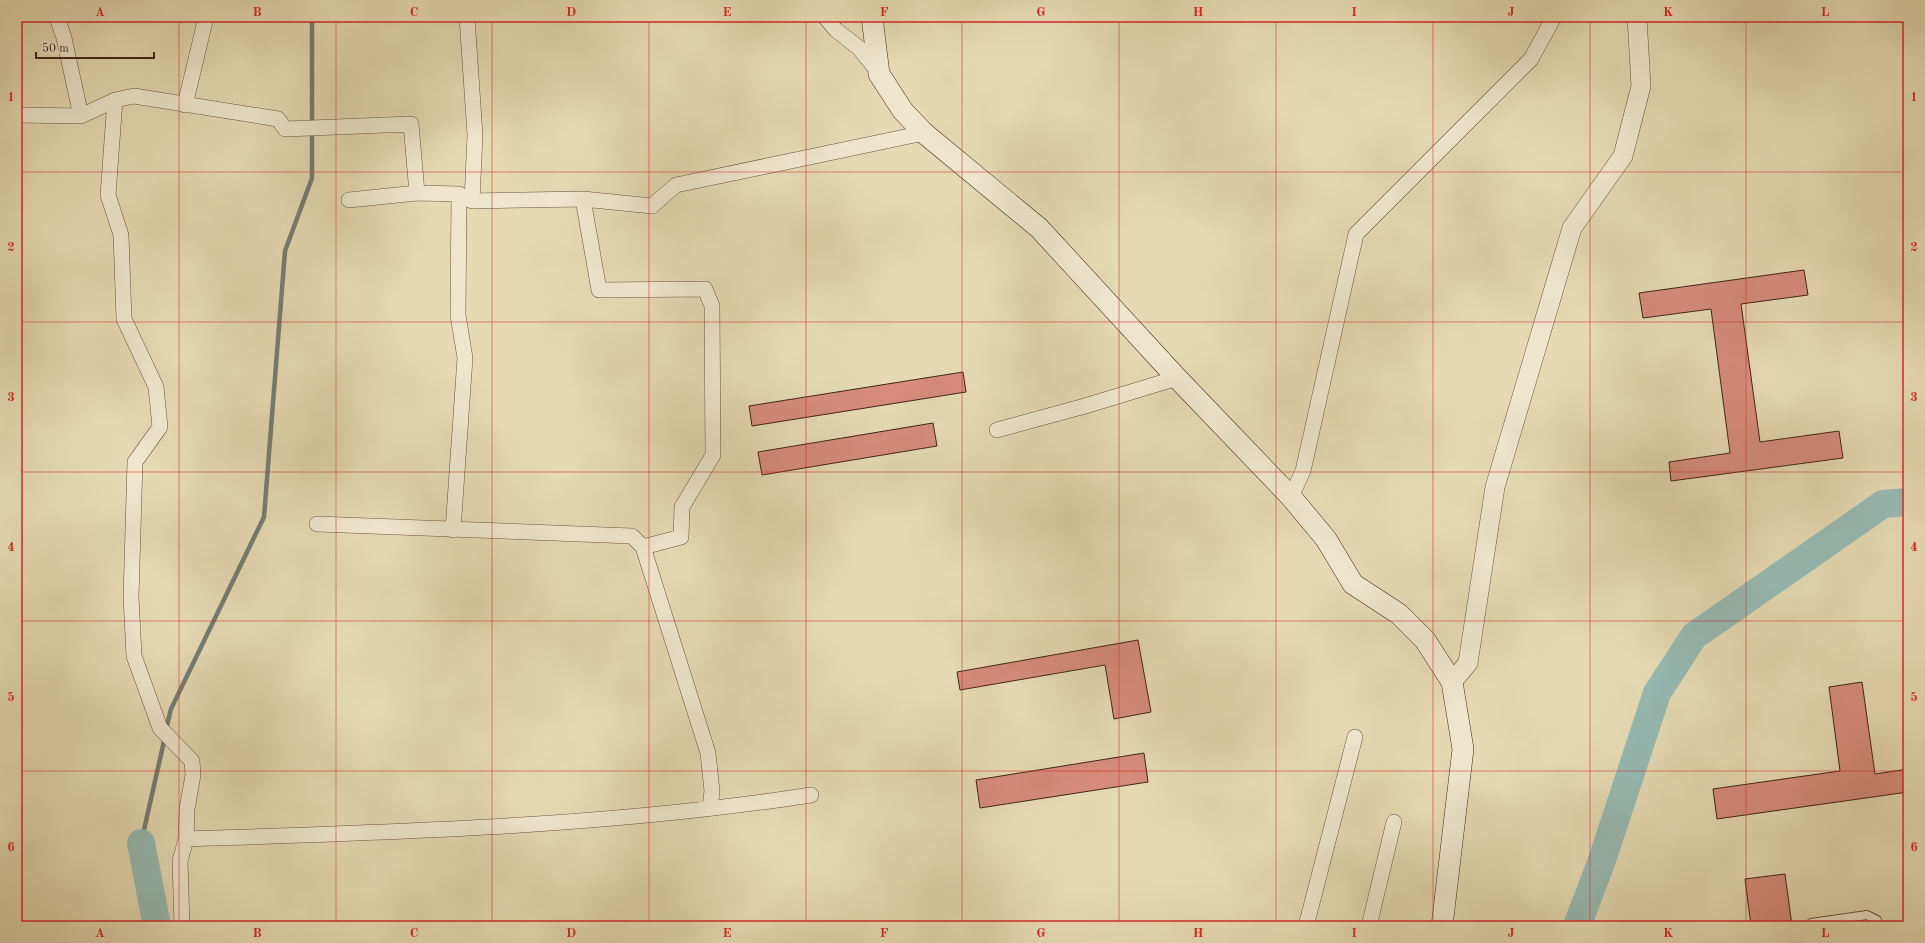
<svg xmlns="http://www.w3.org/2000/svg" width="1925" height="943" font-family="'Old Standard TT',serif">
<rect width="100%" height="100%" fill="#e5dab4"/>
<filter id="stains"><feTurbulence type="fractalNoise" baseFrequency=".005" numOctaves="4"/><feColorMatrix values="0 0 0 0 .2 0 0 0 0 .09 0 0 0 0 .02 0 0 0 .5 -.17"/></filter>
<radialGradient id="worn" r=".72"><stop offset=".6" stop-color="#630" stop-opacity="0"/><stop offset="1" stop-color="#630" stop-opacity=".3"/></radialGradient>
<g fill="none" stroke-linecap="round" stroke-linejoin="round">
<path stroke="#747e75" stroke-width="4.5" d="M166 730 171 709 264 517 285 251 312 178V17
M141 843 165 737"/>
<path stroke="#96bab3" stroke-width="28" d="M141 843 157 926
M1577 926 1602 860 1657 693 1694 636 1883 504 1908 502"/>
</g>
<path fill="#d78c7d" stroke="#412317" d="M1804 270 1808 295 1741 304 1760 442 1839 431 1843 458 1671 481 1669 462 1730 453 1711 309 1643 318 1639 293Z
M963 372 966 392 752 426 749 406Z
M933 423 937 446 762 475 758 452Z
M1138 640 1151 712 1114 719 1105 665 960 690 957 672Z
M1862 682 1875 774 1908 769V792L1717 819 1713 789 1840 771 1829 687Z
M1144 753 1148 782 980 808 976 780Z
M1785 874 1792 926H1751L1745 879Z"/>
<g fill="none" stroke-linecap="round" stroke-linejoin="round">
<defs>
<path id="service" d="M1811 923 1867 915 1877 920 1878 926"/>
<path id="minor" d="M57 17 64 38 81 116
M467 17 475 135 472 201
M825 17 836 30 859 48 879 73
M115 100 108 195 121 235 124 319 156 387 160 427 135 462 131 597 134 656 160 728 192 761 193 775 187 809 186 839 180 861 182 926
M185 105 206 17
M17 115 81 116 115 100 134 96 278 119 285 129 411 124 417 193
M583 199 599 290 705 289 712 306 713 455 682 507 681 537 643 547
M349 200 417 193 459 194 472 201 583 199 652 206 676 185 924 133
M997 430 1085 406 1177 378
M1291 497 1303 471 1356 234 1531 59 1554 17
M317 524 632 536 643 547 708 753 712 791 710 808
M453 530 465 358 458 315 459 194
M186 839C395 832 604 827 811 795
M1306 926 1355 737
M1369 926 1394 822"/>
<path id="tertiary" d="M1452 682 1468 663 1495 487 1572 228 1623 156 1641 86 1637 17"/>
<path id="secondary" d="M872 17 879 74 903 111 924 133 1039 228 1177 378 1291 497 1326 539 1353 584 1399 614 1425 640 1452 682 1463 749 1442 926"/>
</defs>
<use href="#service" stroke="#6a513e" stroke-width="10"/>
<use href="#minor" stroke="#6a513e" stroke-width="16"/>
<use href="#tertiary" stroke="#6a513e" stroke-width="20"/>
<use href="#secondary" stroke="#412317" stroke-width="22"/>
<use href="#service" stroke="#eee7ce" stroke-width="8"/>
<use href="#minor" stroke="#eee7ce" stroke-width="15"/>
<use href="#tertiary" stroke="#eee7ce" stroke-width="19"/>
<use href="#secondary" stroke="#eee7ce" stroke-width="21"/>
</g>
<path fill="none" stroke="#d62828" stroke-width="1" stroke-opacity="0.55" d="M179 17V926M336 17V926M492 17V926M649 17V926M806 17V926M962 17V926M1119 17V926M1276 17V926M1433 17V926M1590 17V926M1746 17V926M17 172H1908M17 322H1908M17 472H1908M17 621H1908M17 771H1908"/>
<rect width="1925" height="943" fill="none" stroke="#e5dab4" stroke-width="44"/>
<path d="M36 52v6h118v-6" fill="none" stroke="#412317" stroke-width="2"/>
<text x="42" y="52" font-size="12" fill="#412317" stroke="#eee7ce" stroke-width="3" paint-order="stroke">50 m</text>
<rect x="22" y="22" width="1881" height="899" fill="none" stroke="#d62828" stroke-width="1.5"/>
<g font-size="13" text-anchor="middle" font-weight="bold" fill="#d62828">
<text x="100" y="16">A</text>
<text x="257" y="16">B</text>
<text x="414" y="16">C</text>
<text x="571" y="16">D</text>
<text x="727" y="16">E</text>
<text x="884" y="16">F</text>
<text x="1041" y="16">G</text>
<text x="1198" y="16">H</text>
<text x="1354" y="16">I</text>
<text x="1511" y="16">J</text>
<text x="1668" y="16">K</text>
<text x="1825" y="16">L</text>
<text x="11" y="101">1</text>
<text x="1914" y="101">1</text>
<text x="11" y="251">2</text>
<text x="1914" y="251">2</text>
<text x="11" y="401">3</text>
<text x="1914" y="401">3</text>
<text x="11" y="551">4</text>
<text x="1914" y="551">4</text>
<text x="11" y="701">5</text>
<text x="1914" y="701">5</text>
<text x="11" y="851">6</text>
<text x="1914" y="851">6</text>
<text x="100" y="937">A</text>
<text x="257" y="937">B</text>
<text x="414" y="937">C</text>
<text x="571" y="937">D</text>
<text x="727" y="937">E</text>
<text x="884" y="937">F</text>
<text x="1041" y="937">G</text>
<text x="1198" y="937">H</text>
<text x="1354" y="937">I</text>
<text x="1511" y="937">J</text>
<text x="1668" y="937">K</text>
<text x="1825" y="937">L</text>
</g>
<rect width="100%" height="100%" filter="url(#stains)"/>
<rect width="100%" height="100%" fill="url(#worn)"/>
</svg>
